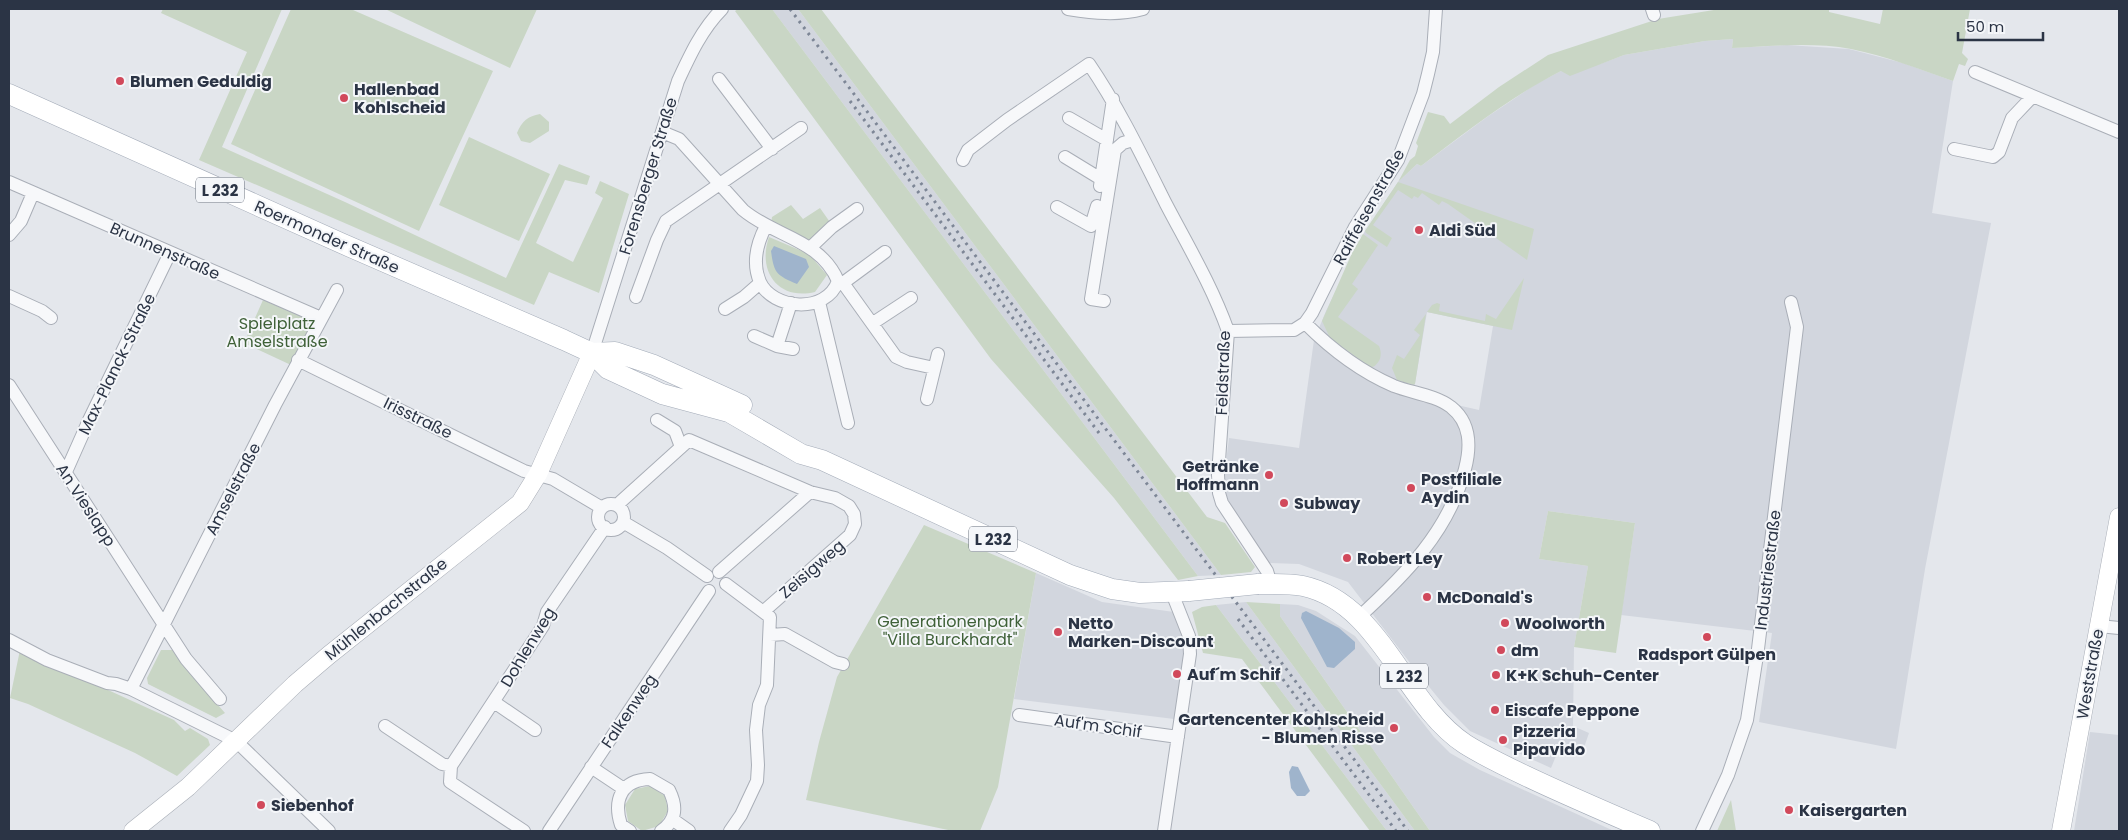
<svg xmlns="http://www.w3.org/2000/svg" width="2128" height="840" font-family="Poppins,sans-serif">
<rect width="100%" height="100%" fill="#e4e7ec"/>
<path fill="#d2d6de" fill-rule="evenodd" d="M772 9H798L1221 575 1198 576Z
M1733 39 1732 48 1787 45 1849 49 1903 63 1953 81 1932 213 1991 223 1925 569 1896 749 1759 722 1772 633 1621 615 1635 523 1548 511 1539 559 1588 566 1574 647 1573 726 1589 733 1581 756 1559 749 1551 768 1470 731 1444 705 1417 672 1348 582 1299 564 1269 563 1229 507 1223 485 1229 438 1299 448 1314 340 1326 311 1365 231 1398 182 1417 164 1421 166 1487 117 1536 84 1561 71 1600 64 1624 55 1705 41ZM1427 312 1493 326 1479 410 1413 395Z
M1036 573 1102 602 1174 612 1187 640 1186 660 1174 719 1014 699Z
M1246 602 1415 831H1387L1216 605Z
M1280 604 1298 605 1316 611 1355 636 1434 737 1450 753 1480 770 1614 831H1430L1280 616Z
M2090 732 2119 735V831H2074Z"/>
<path fill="#c9d6c5" d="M163 9H282L222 147 345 202 506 278 559 164 590 176 587 185 565 180 536 243 573 262 603 198 595 193 600 181 629 194 599 293 549 272 534 305 199 160 247 52 161 13Z
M291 9 353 10 493 71 419 231 231 144Z
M385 9H537L510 68Z
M738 9H772L1198 576 1178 580 1114 498 991 359 735 11Z
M798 9H821L1207 517 1225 523 1255 567 1251 572 1221 575Z
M1720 9H1829V12L1880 24 1883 9H1970L1962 53 1968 59 1965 66 1959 64 1953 81C1919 69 1886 56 1851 49 1814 42 1769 46 1732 48L1733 39 1705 41 1624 55 1570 76 1561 71C1510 97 1466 132 1421 166L1417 164 1398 182 1534 229 1527 260 1448 204 1442 201 1439 205 1422 193 1418 198 1414 196 1412 199 1398 190 1373 225 1392 238 1387 247 1366 233 1365 231 1398 182 1410 160 1415 156 1418 146 1416 143 1428 112 1444 116 1450 124 1499 87 1548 55 1658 19Z
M540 114 549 122V131L530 143 521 141 517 133C522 121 528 116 540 114Z
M469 137 550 174 519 241 439 205Z
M791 205 803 219 820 208 832 225 808 242 771 224 772 217Z
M1363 234 1378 245 1352 284 1358 289 1338 317 1379 346C1383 355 1380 364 1371 368L1330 338 1322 321 1352 253Z
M769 237 809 254 827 275 815 292C778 301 757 271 769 237Z
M1524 278 1512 330 1427 312 1432 305 1437 303 1440 304 1439 311 1485 321 1486 314 1496 319Z
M263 300 309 320 312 323 291 365 244 343Z
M1426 314 1415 384 1413 385 1397 380 1392 368 1397 355 1404 359 1420 335 1414 330Z
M1548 511 1635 523 1616 653 1574 647 1588 566 1539 559Z
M924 525 1036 573 998 787 980 831H953L806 800 819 742 837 677Z
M1246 602 1280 604V616L1430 831H1415Z
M1216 605 1387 831H1370L1242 659 1203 653 1192 612 1202 607Z
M20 650 174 720 185 731 190 728 208 739 210 745 177 776 135 753 28 704 10 698Z
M161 650H175L189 672 225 713 216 718 148 684 147 678Z
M650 786 665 796 668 811 659 826 642 831 628 821 625 805 635 789Z
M1731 800 1736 831H1717Z"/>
<path fill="#9fb4cc" d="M774 246 806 259 809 267 797 284C776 275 774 273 771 251Z
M1306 611 1339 628 1355 642V649L1334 668 1327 667 1301 618 1302 613Z
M1292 766 1298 767 1310 791 1305 796H1297L1291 788 1289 772Z"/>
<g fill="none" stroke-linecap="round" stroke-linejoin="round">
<defs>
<path id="street" d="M1068 9C1094 13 1117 16 1143 9
M1652 9 1654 15
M1975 72 2119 132
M719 79 772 149
M1069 118 1107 140
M662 132 679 139 743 210C775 237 820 239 838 281 826 315 772 309 760 282 752 263 757 243 766 226
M1954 149 1993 157 1999 152 2012 118 2032 97
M1065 157 1101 179
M963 160 968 150 1007 120 1089 64C1119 108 1142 156 1166 204 1188 246 1212 286 1228 331L1218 475 1219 493 1222 503 1267 571 1271 584
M9 182 321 318
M1100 186 1113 99
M1057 207 1091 226 1097 206
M9 235 21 221 33 193
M811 247 832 227 857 209
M838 281 843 283 885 252
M843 283 896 357 907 362 934 368
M9 296 42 311 51 318
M636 297 657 240 666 221 801 128
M1104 301 1091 299 1115 150 1123 143 1133 140
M819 302 848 423
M725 309 744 297 760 283
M873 323 911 298
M1305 323C1331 349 1359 371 1394 386 1412 393 1435 395 1451 407 1471 423 1471 446 1465 469 1449 531 1405 575 1358 618
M1228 331 1294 330 1305 323 1312 313 1355 227 1398 160 1423 94 1428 74 1433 52 1436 9
M754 336 777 346 793 349
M777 346 791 303
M592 353 678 81C690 55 702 29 722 9
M298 360 524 471 553 479 602 508
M9 385 186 659 220 699
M927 399 938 354
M657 420 675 431 681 447
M65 474 89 420 170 253
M598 517a13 13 0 1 1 26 0a13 13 0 1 1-26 0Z
M617 505 689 440 810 492 835 498 849 506 854 514 855 524 850 535 764 611
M623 522 667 548 707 576
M719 572 810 492
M726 584 770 617 767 685 759 705 756 730 758 765 757 781 741 815 730 831
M2099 626 2119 628
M770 635 785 634 835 662 843 664
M9 640 47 660 107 683 116 684 131 689 236 741 329 831
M131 689 275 405 337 290
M494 702 535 730
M1019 715 1178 737
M385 726 442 764 451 766
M591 767 624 789
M672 819 689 831
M524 831 450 782 451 766 543 626 547 612 605 527
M549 831 709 591
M630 831 621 825C613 800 621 780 650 779L669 790C677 806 677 820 661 831
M1164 831 1190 654 1189 636 1172 593
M1702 831 1728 775 1747 720 1758 649 1797 327 1791 302"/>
<path id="secondary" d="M133 831 188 787 295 684 329 655 520 503 538 474 592 353
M2061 831 2119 517"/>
<path id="primary" d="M9 94 341 243 564 340 592 353 608 369 662 394 729 412 801 454 822 460 1070 575 1112 589 1140 593 1189 591
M592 353 615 352 654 365 742 405
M1258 584C1273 584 1288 583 1303 586 1381 603 1403 703 1465 744 1484 756 1505 766 1526 776 1566 795 1608 813 1650 831"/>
</defs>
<use href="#street" stroke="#a9aeb7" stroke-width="14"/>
<use href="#secondary" stroke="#a9aeb7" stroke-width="19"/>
<use href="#primary" stroke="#a3abb8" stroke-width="21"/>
<use href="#street" stroke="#f7f8fa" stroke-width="12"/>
<use href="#secondary" stroke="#fff" stroke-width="18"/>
<use href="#primary" stroke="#fff" stroke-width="20"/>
<path stroke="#7d8696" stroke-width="3" stroke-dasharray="2.5 5" stroke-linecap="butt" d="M790 9 1408 831
M850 101 1102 437
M1238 619 1396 831"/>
<defs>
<path id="primary-bridge" d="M1189 591 1258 584"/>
</defs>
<use href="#primary-bridge" stroke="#a3abb8" stroke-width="21" stroke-linecap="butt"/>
<use href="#primary-bridge" stroke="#fff" stroke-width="20"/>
</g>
<g fill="#d1495b" stroke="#f4f6f9" stroke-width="2">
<circle cx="120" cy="81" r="5"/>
<circle cx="344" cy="98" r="5"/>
<circle cx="1419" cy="230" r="5"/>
<circle cx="1269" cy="475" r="5"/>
<circle cx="1411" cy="488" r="5"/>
<circle cx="1284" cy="503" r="5"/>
<circle cx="1347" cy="558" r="5"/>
<circle cx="1427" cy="597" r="5"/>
<circle cx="1505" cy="623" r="5"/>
<circle cx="1058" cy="632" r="5"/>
<circle cx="1707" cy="637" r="5"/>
<circle cx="1501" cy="650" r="5"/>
<circle cx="1177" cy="674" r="5"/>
<circle cx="1496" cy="675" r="5"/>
<circle cx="1495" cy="710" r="5"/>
<circle cx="1394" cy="728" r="5"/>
<circle cx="1503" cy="740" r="5"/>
<circle cx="261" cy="805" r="5"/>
<circle cx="1789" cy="810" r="5"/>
</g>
<g text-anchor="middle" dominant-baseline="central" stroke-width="4" stroke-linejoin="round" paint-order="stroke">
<g fill="#f4f6f9" stroke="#676e7b" stroke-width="1">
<rect x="196" y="177.5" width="48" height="25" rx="4"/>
<rect x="969" y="526.5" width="48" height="25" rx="4"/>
<rect x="1380" y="663.5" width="48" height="25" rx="4"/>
</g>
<g font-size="15" font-weight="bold" fill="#2b3445">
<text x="220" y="190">L 232</text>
<text x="993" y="539">L 232</text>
<text x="1404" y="676">L 232</text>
</g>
<g font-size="16" font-weight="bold" fill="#2b3445" stroke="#f4f6f9" text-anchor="start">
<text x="130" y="81">Blumen Geduldig</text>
<text x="354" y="89">Hallenbad<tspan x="354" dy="18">Kohlscheid</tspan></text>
<text x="1429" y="230">Aldi Süd</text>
<text x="1259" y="466" text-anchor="end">Getränke<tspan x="1259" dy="18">Hoffmann</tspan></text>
<text x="1421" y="479">Postfiliale<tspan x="1421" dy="18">Aydin</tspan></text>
<text x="1294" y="503">Subway</text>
<text x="1357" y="558">Robert Ley</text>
<text x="1437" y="597">McDonald's</text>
<text x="1068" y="623">Netto<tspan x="1068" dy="18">Marken-Discount</tspan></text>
<text x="1515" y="623">Woolworth</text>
<text x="1511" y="650">dm</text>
<text x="1707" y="654" text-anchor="middle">Radsport Gülpen</text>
<text x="1187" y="674">Auf´m Schif</text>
<text x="1506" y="675">K+K Schuh-Center</text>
<text x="1505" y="710">Eiscafe Peppone</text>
<text x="1384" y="719" text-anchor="end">Gartencenter Kohlscheid<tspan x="1384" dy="18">- Blumen Risse</tspan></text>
<text x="1513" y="731">Pizzeria<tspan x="1513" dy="18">Pipavido</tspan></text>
<text x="271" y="805">Siebenhof</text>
<text x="1799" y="810">Kaisergarten</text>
</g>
<g font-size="16" fill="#2b3445" stroke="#f4f6f9">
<text transform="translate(648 176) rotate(-73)">Forensberger Straße</text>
<text transform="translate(1369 207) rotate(-61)">Raiffeisenstraße</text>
<text transform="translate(327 237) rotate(24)">Roermonder Straße</text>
<text transform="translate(165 251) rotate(24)">Brunnenstraße</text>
<text transform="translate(117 364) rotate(-64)">Max-Planck-Straße</text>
<text transform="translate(1223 373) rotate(-88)">Feldstraße</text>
<text transform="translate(418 418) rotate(26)">Irisstraße</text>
<text transform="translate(233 489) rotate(-63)">Amselstraße</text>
<text transform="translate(86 505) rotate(57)">An Vieslapp</text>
<text transform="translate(812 569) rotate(-41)">Zeisigweg</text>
<text transform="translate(1768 570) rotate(-83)">Industriestraße</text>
<text transform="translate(386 609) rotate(-39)">Mühlenbachstraße</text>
<text transform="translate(528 647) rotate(-59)">Dohlenweg</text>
<text transform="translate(2090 674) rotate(-80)">Weststraße</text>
<text transform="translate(629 711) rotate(-56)">Falkenweg</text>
<text transform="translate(1098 726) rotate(8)">Auf'm Schif</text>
</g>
<g font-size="16" fill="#3f6138" stroke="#f4f6f9">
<text x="277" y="323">Spielplatz<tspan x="277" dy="18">Amselstraße</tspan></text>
<text x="950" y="621">Generationenpark<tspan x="950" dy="18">"Villa Burckhardt"</tspan></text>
</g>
</g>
<rect width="2128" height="840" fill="none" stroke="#2b3445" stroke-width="20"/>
<path d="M1958 32v8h85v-8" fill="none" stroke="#2b3445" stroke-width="2.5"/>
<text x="1966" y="32" font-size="15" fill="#2b3445" stroke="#f4f6f9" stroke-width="4" paint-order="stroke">50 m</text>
</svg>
